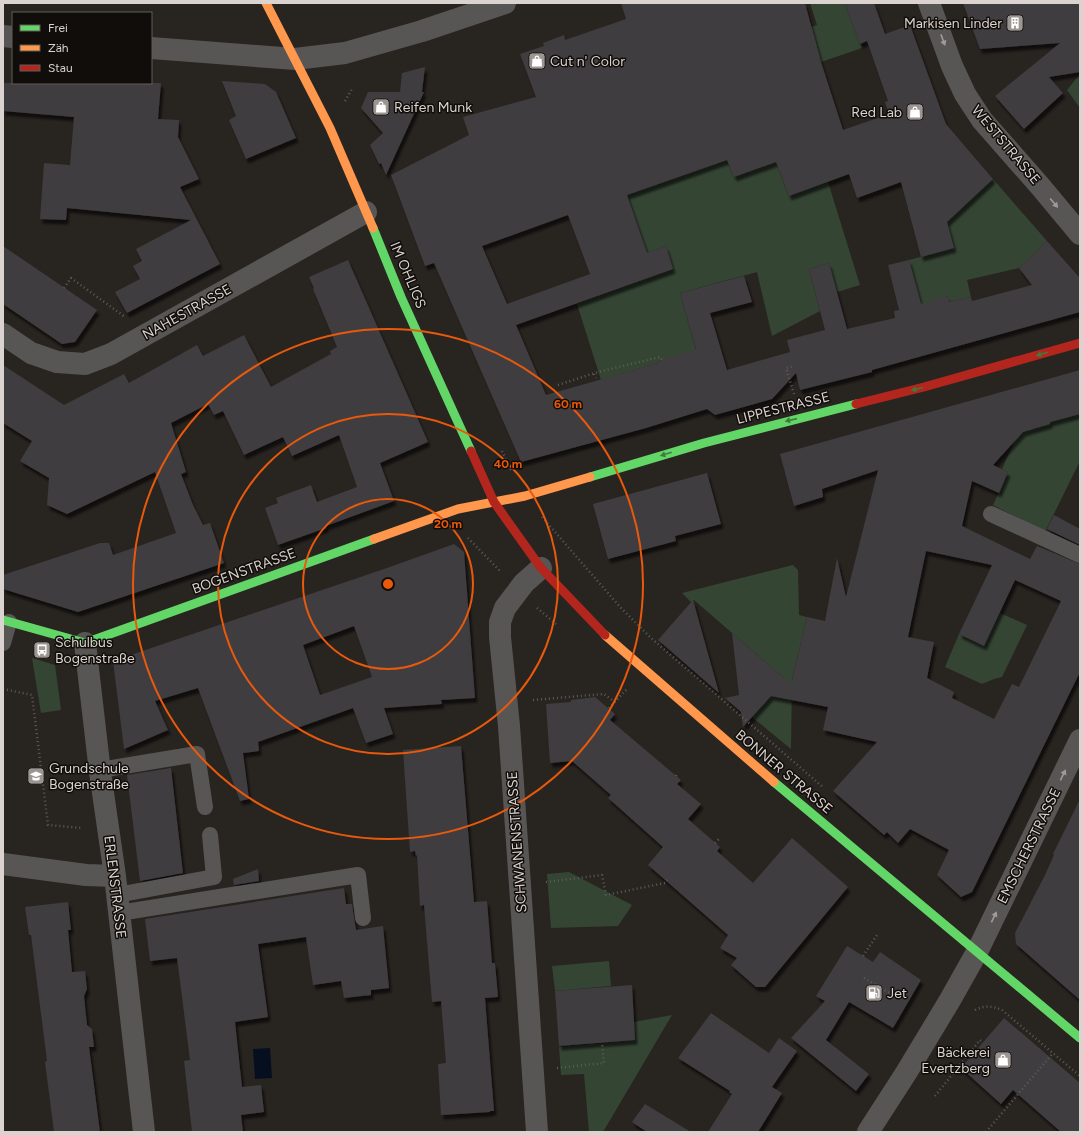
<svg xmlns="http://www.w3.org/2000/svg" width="1083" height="1135" font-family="Figtree,sans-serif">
<defs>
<filter id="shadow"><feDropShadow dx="2.5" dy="4.5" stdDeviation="1" flood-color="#0009"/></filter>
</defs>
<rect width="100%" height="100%" fill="#282420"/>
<path fill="#354534" d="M810 3H845L862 48 821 62 820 57 797 65 788 35 817 25Z
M1080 74V108L1067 90Z
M727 160 734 177 776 162 789 196 828 182 860 285 837 292 829 263 809 269 820 311 772 336 757 272 680 293 697 353 658 361 659 363 601 380 577 304 673 269 666 246 647 253 627 195Z
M993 179 1047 241 1019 268 967 280 971 297 949 302 947 296 922 310 909 260 954 248 947 222Z
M1080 414V461L1045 532 993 505 1008 472 1002 469 1015 440 1018 428 1033 429 1050 424 1049 419Z
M793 565 798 570 799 615 807 617 792 679 791 749 752 717 785 679 694 600 691 602 682 593Z
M1000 613 1027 625 1002 677 994 679 982 684 945 667 959 634 984 646Z
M32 658 55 665 61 710 41 713Z
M569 872 632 905 618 926 551 928 547 874Z
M609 961 611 986 555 991 552 966Z
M672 1015 603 1132H589L584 1074 561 1075 559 1047 635 1040 634 1022Z"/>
<path fill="#060f1f" d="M270 1048 272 1078 255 1079 253 1049Z"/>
<path fill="#403c3f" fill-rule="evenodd" filter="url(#shadow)" d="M621 3H805L821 62 843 130 889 114 885 102 888 101 867 41 860 44 845 3H874L885 34 910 25 946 124 993 179 947 222 954 248 921 257 901 182 857 198 849 174 789 196 776 162 734 177 727 160 627 195 647 253 666 246 673 269 516 325 546 395 659 363 658 361 696 349 680 293 744 276 752 302 710 313 727 370 790 352 787 340 825 330 809 269 829 263 847 329 895 318 894 311 899 310 888 265 909 260 921 304 947 296 949 302 971 297 972 301 1032 285 1019 268 1047 241 1080 278V312L872 370V372L800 390 796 373 772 399 715 415 707 409 646 428 521 462 434 263 425 266 391 175 469 135 463 117 536 97 520 54 544 46 543 43 564 35 565 40 626 19ZM568 215 590 274 507 304 482 246Z
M963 3H1080V72L1049 77 1063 93 1024 129 995 96 1060 43 980 49Z
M425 67 422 92H424L386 175 381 163 379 164 370 145 383 133 361 108 368 92H400L402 73Z
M222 81 265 84 276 92 296 138 246 159 229 120 236 116Z
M3 83H161L158 119 179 120 178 137 199 179 180 187 220 264 127 313 115 292 140 279 133 266 142 261 136 249 191 220 67 208 66 220 40 219 44 163 70 165 74 117 3 111Z
M3 246 97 310 75 342 62 344 3 304Z
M348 260 428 442 380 463 394 501 326 526V528L278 545 265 508 278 503 276 498 311 485 317 502 357 487 339 435 292 456 283 437 244 455 223 411 214 415 208 404 171 423 186 472 181 474 193 505 203 525 210 523 224 563 78 612 3 589V575L100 543H109L113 555 176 533 155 472 67 514 47 505 49 478 20 461 32 441 3 423V365L64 405 124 374 129 383 197 345 203 356 244 335 271 387 331 354 330 351 337 347 313 289 314 288 309 277Z
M1080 370V414L1050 422V424L1023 432 993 465 1008 472 999 493 972 481 962 526 1030 559 1037 546 1080 564V672L972 892 961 897 937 875 949 850 910 829 898 843 887 832 884 835 833 791 877 742 823 730 828 707 771 696 743 727 741 712 725 698 739 695 732 633 791 684 807 617 825 621 837 558 846 597 878 470 822 489 823 497 794 506 780 454ZM926 551 992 565 959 634 984 646 1015 580 1061 601 1019 687 1012 684 994 719 952 698 954 692 927 678 934 642 908 637Z
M707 473 721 524 675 536 676 541 608 559 593 504Z
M1054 515 1080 529V545L1047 529Z
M454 544 464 552 475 698 441 700 442 704 384 708 393 734 366 743 353 708 258 742 259 751 243 753 249 799 240 801 198 688 155 701 168 730 124 749 113 661 387 568ZM354 626 372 677 320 695 303 645Z
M693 600 719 693 658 640Z
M595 697 615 714 610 720 681 780 677 784 701 804 688 819 720 847 717 851 753 883 792 838 848 887 765 987H756L731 965 737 958 720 948 728 935 648 865 663 847 608 798 611 795 572 761 550 763 546 704 571 702V700Z
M461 746 474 902 487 901 492 963H495L498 997 485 998 494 1111H490V1112L441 1115 438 1064 446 1063 441 1001 432 1002 424 905 420 906 417 855 416 856 415 851 410 852 403 750Z
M171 768 183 873 140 881 127 775Z
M1080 799V1000L1016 944 1015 933 1045 875 1054 855 1053 854Z
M258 869 259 881 234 885 233 879Z
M344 888 346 904H352L356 930 383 926 389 988 371 990V995L344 998 341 981 313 985 306 937 258 944 268 1017 235 1022 242 1087 261 1085 264 1112 241 1115 243 1132H192L184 1061 190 1060 177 958 150 961 145 919Z
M68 902 71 930H68L72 972 85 971 87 989 84 996 87 1025 92 1029 94 1047H89L100 1132H54L45 1062 47 1061 31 935H29L25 907Z
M847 946 873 962 880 952 921 980 893 1028 849 1002 826 1040 869 1074 856 1091 791 1038 825 1001 816 996Z
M632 985 635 1040 559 1046 555 991Z
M711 1013 769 1053 779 1038 797 1051 772 1087 782 1093 758 1132H708L732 1094 729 1092 730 1091 678 1058Z
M1004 1018 1080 1083V1132H1061L1013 1090 1001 1104 961 1068Z
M645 1104 691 1132H647L632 1122Z"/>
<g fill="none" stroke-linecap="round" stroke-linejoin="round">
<path stroke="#5d5b59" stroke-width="2.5" stroke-dasharray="1 3" stroke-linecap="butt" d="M345 101 352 89
M64 288 71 278 125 317
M594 374 596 378
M558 385 598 372 660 357 662 360
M794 394 786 368 794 366
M502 451 512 472
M542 517 621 608 651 638 824 788
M468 538 501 572
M537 608 556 624
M3 689 32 695 48 825 82 828
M533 700 604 694 615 702
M609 708 627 689
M676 776 677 774
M715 843 720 838
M546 882 602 875 606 895 665 883 667 880
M863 956 877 935
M864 978 898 998
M975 1010C985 1005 992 1006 1002 1010L1080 1076
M557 1068 604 1063 602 1043
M935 1096 980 1040 983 1043
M986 1132 1053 1053"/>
<path stroke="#585654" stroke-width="16" d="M991 514 1080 555
M3 643 9 622
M100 770 197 754 205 807
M117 895 214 877 210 835
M119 913 358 875 363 918"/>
<path stroke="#585654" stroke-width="22" d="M929 3 952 66 965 94 982 120 1040 186 1080 234
M3 36 13 37
M151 48 295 59 345 53 422 31 505 3
M3 334 31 353 57 362 85 364 111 354 366 212
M85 643 100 772 115 876 144 1132
M3 864 86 875 115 876
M537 1132 509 726 500 637V622L505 608 524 583 541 568
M868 1132 906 1073 950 1000 977 952 1080 740"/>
<path stroke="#63d668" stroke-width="9" d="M373 228 401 297 471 451
M590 477 704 443 856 404
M3 620 85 643 374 539
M774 782 1080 1038"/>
<path stroke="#ff974d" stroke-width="9" d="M266 3 330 128 373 228
M374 539 458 509 525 496 590 477
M605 635 774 782"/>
<path stroke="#b3261e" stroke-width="9" d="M856 404 924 387 1080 343
M471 451 494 502 541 568 605 635"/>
</g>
<defs><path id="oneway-solid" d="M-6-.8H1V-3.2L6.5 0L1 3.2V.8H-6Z"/></defs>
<g fill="#a09b98">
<use href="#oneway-solid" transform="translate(943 40) rotate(70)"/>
<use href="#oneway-solid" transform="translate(1054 203) rotate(50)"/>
<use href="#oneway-solid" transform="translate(1063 775) rotate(-64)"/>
<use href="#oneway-solid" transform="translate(994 917) rotate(-64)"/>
</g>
<g fill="#3e7c3e">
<use href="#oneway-solid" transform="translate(1042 354) rotate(164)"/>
<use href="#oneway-solid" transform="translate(917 389) rotate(166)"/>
<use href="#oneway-solid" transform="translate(791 420) rotate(167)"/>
<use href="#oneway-solid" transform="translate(666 454) rotate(163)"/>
</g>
<g fill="none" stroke="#e8590c" stroke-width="2">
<circle cx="388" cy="584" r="85"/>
<circle cx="388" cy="584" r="170"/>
<circle cx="388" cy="584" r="255"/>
</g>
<defs>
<symbol id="building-square" viewBox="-11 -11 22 22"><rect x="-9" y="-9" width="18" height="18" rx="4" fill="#9c9692" stroke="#110d0a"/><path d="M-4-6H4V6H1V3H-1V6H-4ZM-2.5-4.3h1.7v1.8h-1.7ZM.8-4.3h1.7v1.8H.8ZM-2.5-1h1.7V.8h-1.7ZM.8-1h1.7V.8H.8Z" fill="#fff"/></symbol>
<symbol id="shop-square" viewBox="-11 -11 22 22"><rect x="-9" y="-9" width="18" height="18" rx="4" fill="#9c9692" stroke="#110d0a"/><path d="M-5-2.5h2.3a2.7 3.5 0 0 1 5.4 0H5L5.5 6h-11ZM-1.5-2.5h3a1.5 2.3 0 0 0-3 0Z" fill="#fff"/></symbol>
<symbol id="bus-square" viewBox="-11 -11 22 22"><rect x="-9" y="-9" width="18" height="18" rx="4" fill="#9c9692" stroke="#110d0a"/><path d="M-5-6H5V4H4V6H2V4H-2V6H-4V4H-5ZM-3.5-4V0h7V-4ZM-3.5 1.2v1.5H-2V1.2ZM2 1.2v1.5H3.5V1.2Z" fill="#fff"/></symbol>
<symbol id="school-square" viewBox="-11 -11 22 22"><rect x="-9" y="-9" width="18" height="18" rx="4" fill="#9c9692" stroke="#110d0a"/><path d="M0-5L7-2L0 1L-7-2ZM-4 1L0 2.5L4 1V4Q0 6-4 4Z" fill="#fff"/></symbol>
<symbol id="fuel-square" viewBox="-11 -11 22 22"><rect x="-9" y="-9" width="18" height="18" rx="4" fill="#9c9692" stroke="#110d0a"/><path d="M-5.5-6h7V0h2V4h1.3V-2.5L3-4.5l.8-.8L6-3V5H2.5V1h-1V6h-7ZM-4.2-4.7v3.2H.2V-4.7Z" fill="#fff"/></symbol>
</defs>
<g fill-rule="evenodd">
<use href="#building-square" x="1005" y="13" width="20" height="20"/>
<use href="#shop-square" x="527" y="51" width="20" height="20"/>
<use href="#shop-square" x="371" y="97" width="20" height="20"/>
<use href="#shop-square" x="905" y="102" width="20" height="20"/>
<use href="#bus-square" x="32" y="640" width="20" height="20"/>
<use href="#school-square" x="26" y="766" width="20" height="20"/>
<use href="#fuel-square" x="864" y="983" width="20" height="20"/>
<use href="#shop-square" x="993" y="1050" width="20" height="20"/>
</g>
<g text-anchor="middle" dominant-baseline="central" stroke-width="3" stroke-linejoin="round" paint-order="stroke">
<g font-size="14" fill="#dad3cf" stroke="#110d0a" text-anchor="start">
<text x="1002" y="23" text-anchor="end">Markisen Linder</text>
<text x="550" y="61">Cut n' Color</text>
<text x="394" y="107">Reifen Munk</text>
<text x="902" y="112" text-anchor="end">Red Lab</text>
<text x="55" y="642">Schulbus<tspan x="55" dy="16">Bogenstraße</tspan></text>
<text x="49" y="768">Grundschule<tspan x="49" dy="16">Bogenstraße</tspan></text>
<text x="887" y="993">Jet</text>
<text x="990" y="1052" text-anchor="end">Bäckerei<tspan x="990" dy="16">Evertzberg</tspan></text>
</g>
<g font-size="14" fill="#dad3cf" stroke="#110d0a">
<text transform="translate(1006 145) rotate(50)">WESTSTRASSE</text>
<text transform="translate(408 275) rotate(67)">IM OHLIGS</text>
<text transform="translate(187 312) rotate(-29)">NAHESTRASSE</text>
<text transform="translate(783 408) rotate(-14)">LIPPESTRASSE</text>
<text transform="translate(244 571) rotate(-20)">BOGENSTRASSE</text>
<text transform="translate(784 772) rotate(40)">BONNER STRASSE</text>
<text transform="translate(517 842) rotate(-94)">SCHWANENSTRASSE</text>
<text transform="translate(1029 846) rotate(-64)">EMSCHERSTRASSE</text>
<text transform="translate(115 887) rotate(83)">ERLENSTRASSE</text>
</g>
</g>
<circle cx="388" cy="584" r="6" fill="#e8590c" stroke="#110d0a" stroke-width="2"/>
<g font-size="12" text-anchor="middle" font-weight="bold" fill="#e8590c" stroke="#110d0a" stroke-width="3" stroke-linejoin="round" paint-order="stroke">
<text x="568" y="408">60 m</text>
<text x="508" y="468">40 m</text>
<text x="448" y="528">20 m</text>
</g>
<rect width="1083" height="1135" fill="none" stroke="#dad3cf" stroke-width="8"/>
<rect x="12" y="12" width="140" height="72" fill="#110d0a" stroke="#615c59"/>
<rect x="20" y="25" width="20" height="6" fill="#63d668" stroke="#615c59"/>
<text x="48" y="32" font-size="12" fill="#dad3cf">Frei</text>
<rect x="20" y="45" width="20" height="6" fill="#ff974d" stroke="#615c59"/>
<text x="48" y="52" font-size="12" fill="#dad3cf">Zäh</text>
<rect x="20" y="65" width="20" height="6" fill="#b3261e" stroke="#615c59"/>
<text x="48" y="72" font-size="12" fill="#dad3cf">Stau</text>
</svg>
